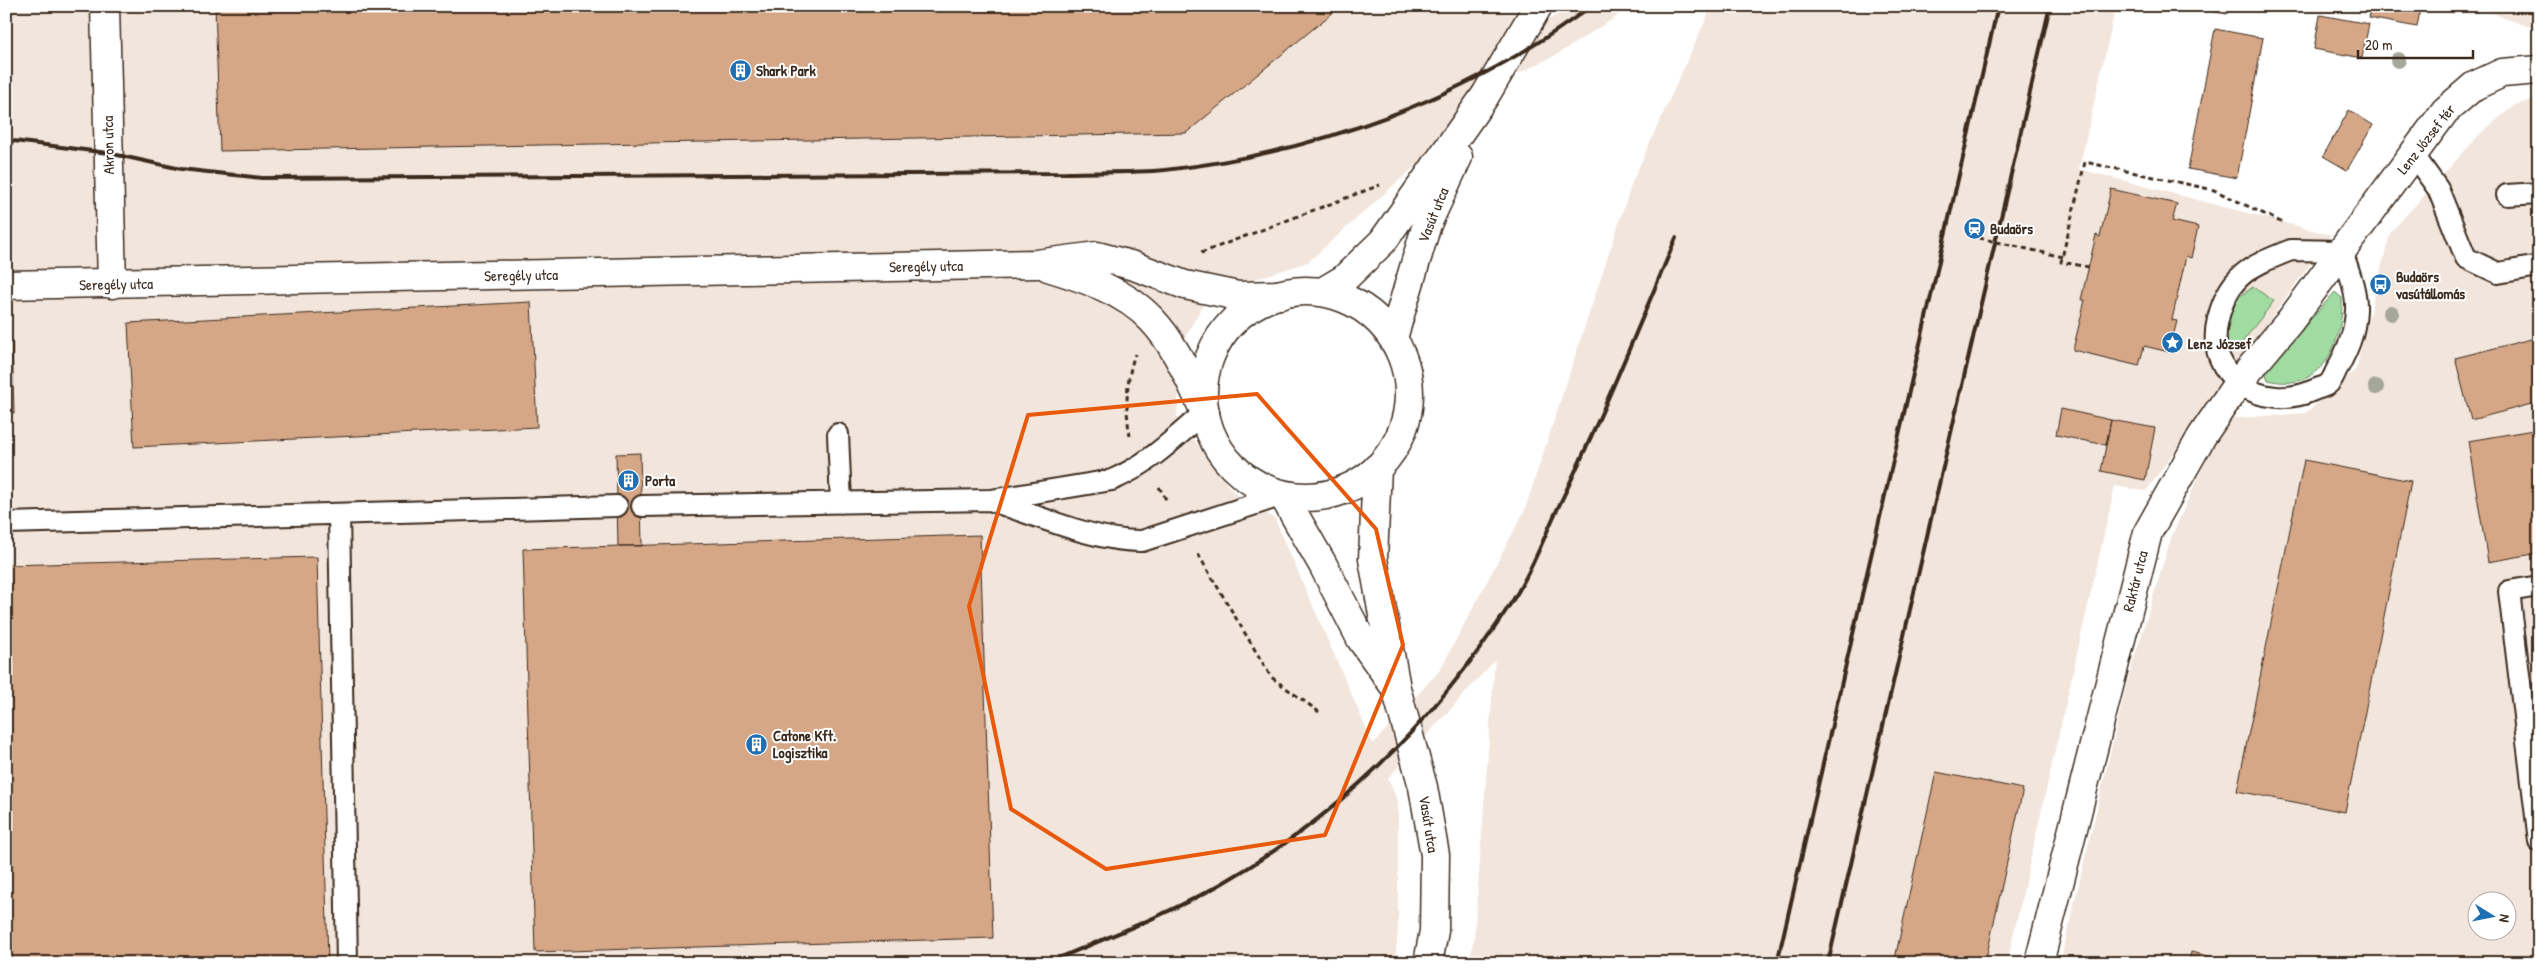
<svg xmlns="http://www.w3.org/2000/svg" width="2545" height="969" font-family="'Patrick Hand',sans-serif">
<rect width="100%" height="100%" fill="#fff"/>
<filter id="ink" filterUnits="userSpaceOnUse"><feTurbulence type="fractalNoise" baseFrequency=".02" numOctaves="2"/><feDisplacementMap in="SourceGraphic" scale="10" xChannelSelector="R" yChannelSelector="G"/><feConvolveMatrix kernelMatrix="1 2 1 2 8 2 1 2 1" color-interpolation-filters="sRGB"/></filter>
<g filter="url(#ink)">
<path fill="#f2e5db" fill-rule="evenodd" d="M6 6H1522L1499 49 1572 6H1633L1556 55 1471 97 1449 136 1308 262 1209 294 1182 343 1177 417 1232 491 1275 519 1373 744 1440 670 1524 512 1633 180 1712 6H2116L2079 169 2331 235 2146 491 2115 486 2007 963H1469L1474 939 1495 660 1388 778 1398 802V929L1395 963H6Z
M2480 6H2539V30L2504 18Z
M2539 98V963H2060L2128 679 2172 535 2225 419 2306 413 2356 369 2390 233 2482 132 2515 105ZM2478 902H2508V932H2478Z"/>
<path fill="#a0dba1" stroke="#6e8260" d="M2253 287 2274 301 2234 353 2227 348 2225 331 2229 304Z
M2335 292 2342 298C2343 343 2323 394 2268 380L2265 371Z"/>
<path fill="#d5a786" stroke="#3b2a1e" d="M215 6H1341L1186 133 220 151Z
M2184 6H2229L2227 14Z
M2371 6H2421L2417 27 2369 18Z
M2320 15 2369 24 2362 58 2314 49Z
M2215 29 2263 38 2237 178 2188 169Z
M2349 110 2373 125 2347 170 2323 156Z
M2111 189 2177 204 2172 221 2198 227 2191 258 2186 256 2172 320 2177 321 2169 352 2144 346 2139 366 2073 350 2085 300H2081L2096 235 2100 237Z
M531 302 537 427 134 447 128 323Z
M2539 337V402L2471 420 2455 358Z
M6 340H12L14 413H6Z
M2061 409 2111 420 2106 445 2056 435Z
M2111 420 2155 428 2145 480 2101 471Z
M2539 429V553L2488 562 2468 441Z
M640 453 642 546H618L616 454Z
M2304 460 2411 481 2345 812 2237 791Z
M980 535 993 938 535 952 523 549Z
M317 557 328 963H6V565Z
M2539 622V653L2536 623Z
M1936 772 2023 789 1985 963H1894Z
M2191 952 2239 963H2189Z"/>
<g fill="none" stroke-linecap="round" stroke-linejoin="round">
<defs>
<path id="service" d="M2413 154 2438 189 2466 258 2498 273 2539 266
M2507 195 2539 193
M2291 250 2342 251C2348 269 2357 291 2356 310 2355 334 2347 351 2336 371 2334 375 2332 381 2328 384 2325 387 2318 388 2314 390 2264 413 2203 378 2218 319 2229 274 2251 266 2291 250Z
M838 434 841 503
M995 502C1038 516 1097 542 1142 541L1283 495
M642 506 991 500 1112 480C1148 465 1176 437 1205 412
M339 514 347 963
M6 523 617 506
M2539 586 2509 591 2539 841"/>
<path id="minor" d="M105 6 112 284
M1048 267C1084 278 1125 291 1152 320 1176 345 1190 381 1205 412
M6 285 1036 264 1097 256 1134 266 1185 285 1238 296 1280 295
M2039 963 2148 532 2202 436 2238 383 2290 321 2445 111 2474 86 2502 73 2539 70"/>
<path id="tertiary" d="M1203 394a103 103 0 1 1 206 0a103 103 0 1 1-206 0Z
M1322 292 1344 279 1383 241 1485 96 1538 6
M1393 338 1427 224 1458 157
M1377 468 1373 559 1396 688 1423 787 1435 855 1434 931 1428 963
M1283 495 1323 565 1361 639 1392 683"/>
</defs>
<use href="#service" stroke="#3b2a1e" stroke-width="24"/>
<use href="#minor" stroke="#3b2a1e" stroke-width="31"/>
<use href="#tertiary" stroke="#3b2a1e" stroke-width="31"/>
<path stroke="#3b2a1e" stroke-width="3" stroke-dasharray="5 4" stroke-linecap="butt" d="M1979 238 2063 257
M1201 253 1380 185
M2089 267 2061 262 2085 162 2214 190 2281 222
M1130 436C1125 410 1126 380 1135 354
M1159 487 1167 501
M1198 554 1271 677 1319 712"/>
<use href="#service" stroke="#fff" stroke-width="20"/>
<use href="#minor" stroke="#fff" stroke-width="28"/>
<use href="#tertiary" stroke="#fff" stroke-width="28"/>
<path stroke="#3b2a1e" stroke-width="4" d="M6 140 108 153 181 169 262 178 1067 173C1099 172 1133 173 1165 170 1316 153 1469 98 1591 6
M1047 963C1105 938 1165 916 1221 884 1342 815 1438 717 1513 600 1530 574 1542 542 1555 514 1599 424 1637 330 1676 238
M1777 963 1998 6
M1828 963 2050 6"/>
</g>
<g fill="#a4a799">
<circle cx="2398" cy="60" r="8"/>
<circle cx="2391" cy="313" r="8"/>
<circle cx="2376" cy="387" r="8"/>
</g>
</g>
<path fill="none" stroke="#e8590c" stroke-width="4" stroke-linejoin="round" d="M1257 394 1376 529 1403 645 1325 835 1106 869 1011 809 969 606 1028 415Z"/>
<defs>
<symbol id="building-disc" viewBox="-11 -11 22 22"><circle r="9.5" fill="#1f6fb2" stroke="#fff"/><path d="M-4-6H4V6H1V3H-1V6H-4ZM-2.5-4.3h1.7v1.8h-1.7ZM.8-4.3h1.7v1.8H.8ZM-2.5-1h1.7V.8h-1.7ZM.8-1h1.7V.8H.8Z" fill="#fff"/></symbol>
<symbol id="station-disc" viewBox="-11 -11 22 22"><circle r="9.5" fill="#1f6fb2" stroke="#fff"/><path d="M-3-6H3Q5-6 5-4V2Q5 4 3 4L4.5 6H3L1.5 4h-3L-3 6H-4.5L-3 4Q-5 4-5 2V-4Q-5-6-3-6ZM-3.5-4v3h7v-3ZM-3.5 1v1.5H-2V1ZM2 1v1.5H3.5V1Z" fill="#fff"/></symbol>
<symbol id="bus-disc" viewBox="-11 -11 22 22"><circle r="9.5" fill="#1f6fb2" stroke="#fff"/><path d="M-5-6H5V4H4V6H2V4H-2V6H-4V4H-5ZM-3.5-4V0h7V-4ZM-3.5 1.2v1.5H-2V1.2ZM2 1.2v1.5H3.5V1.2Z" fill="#fff"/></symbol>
<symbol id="sight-disc" viewBox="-11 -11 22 22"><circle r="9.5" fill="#1f6fb2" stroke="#fff"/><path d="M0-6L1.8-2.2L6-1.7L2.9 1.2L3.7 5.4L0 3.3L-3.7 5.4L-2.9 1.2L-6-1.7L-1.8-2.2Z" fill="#fff"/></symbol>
</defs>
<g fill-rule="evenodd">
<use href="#building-disc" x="728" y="58" width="25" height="25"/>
<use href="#station-disc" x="1962" y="216" width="25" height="25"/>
<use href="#bus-disc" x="2368" y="272" width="25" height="25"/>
<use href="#sight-disc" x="2160" y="330" width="25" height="25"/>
<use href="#building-disc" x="616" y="468" width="25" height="25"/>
<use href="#building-disc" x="744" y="732" width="25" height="25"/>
</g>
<g text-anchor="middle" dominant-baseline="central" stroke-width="4" stroke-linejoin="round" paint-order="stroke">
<g font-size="15" font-weight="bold" fill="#3b2a1e" stroke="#fff" text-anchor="start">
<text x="756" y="70">Shark Park</text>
<text x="1990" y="228">Budaörs</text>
<text x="2396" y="276">Budaörs<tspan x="2396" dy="17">vasútállomás</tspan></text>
<text x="2188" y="343">Lenz József</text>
<text x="645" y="480">Porta</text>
<text x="773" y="735">Catone Kft.<tspan x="773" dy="17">Logisztika</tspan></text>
</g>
<g font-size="15" fill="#3b2a1e" stroke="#fff">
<text transform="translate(2426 139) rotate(-52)">Lenz József tér</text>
<text transform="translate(108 145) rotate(-91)">Akron utca</text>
<text transform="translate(1433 215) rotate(-68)">Vasút utca</text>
<text transform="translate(926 266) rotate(-1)">Seregély utca</text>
<text transform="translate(521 275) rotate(-1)">Seregély utca</text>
<text transform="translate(116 284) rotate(-1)">Seregély utca</text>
<text transform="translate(2135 581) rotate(-76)">Raktár utca</text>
<text transform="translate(1429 824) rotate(81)">Vasút utca</text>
</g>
</g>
<rect width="2545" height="969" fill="none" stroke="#fff" stroke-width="25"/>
<rect x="12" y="12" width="2520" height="944" fill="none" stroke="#3b2a1e" stroke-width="2" filter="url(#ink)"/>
<g transform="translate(2492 916) rotate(100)"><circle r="24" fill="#ffffff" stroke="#b1aaa5"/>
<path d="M0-4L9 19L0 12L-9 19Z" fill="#1f6fb2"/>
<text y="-8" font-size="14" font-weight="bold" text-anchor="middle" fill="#3b2a1e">N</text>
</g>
<path d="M2358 50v8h115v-8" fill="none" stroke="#3b2a1e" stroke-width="2.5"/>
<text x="2365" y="50" font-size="15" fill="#3b2a1e" stroke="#ffffff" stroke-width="4" paint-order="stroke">20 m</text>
</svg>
